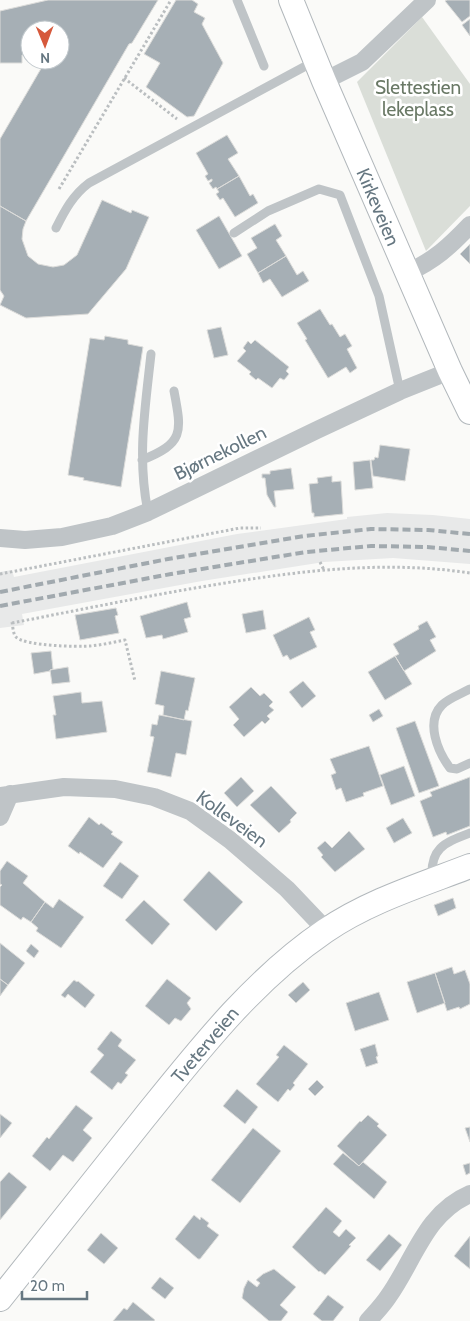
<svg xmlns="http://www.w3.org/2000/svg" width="470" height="1321" font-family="Cabin,sans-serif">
<rect width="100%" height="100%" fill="#fafaf8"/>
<path fill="#e8e9e9" d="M387 513 433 515 470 519V564L393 558 324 562 202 581 22 614 24 625 0 628V572L12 570 14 577 237 534 347 519V517Z"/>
<path fill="#daded8" d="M422 17 470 84V206L426 251 357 82Z"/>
<path fill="#a6afb5" stroke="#dcdcda" d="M48 0H158L132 43 129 44 26 221 0 206V139L46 60H60V30H30V55H22V63H0V11Z
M176 0H192L198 4 194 12 205 18 202 24 223 63 194 116 187 117 146 87 160 63 144 54Z
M447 0H470V16L462 22 445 1Z
M470 19V36L462 25Z
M227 135 238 153 228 159 239 176 217 189 216 187 213 189 209 183 212 181V179L208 181 205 176 208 174 196 153Z
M239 176 250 196 253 194 258 203 235 217 223 198 220 200 216 194 219 192 217 189Z
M102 200 131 213 132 210 149 217 126 269 88 314 26 318 0 305 4 296 0 290V206L26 221 23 229 22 239 28 256 38 264 53 267 64 265 77 255Z
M219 216 242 256 219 269 196 230Z
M275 224 282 236 276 240 286 256 258 273 247 254 257 248 251 238Z
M470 244V264L460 254Z
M286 256 297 275 303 271 309 281 282 297 270 279 263 283 258 273Z
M320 309 330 325 332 324 340 337 345 334 352 346 347 349 357 368 350 373 346 367 328 378 305 340 307 339 297 323Z
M221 327 228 355 214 358 207 330Z
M105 336 128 340V344L143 347 121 487 83 480 84 478 68 475 90 338 104 340Z
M255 340 289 367 286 371 289 374 284 380 280 378 272 388 258 378 256 380 249 374 251 372 237 361 246 351 243 348 248 341 251 344Z
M380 445 410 449 405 481 373 476 371 460H374L375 457 378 458Z
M370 460 373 488 355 490 353 462Z
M291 468 294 489 274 491 276 507H274L267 495 265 478H262V474H270V471Z
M332 476V482L341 481 343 514 314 517V513H312L309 484 318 483 317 478Z
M187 602 191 617 184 619 188 632 163 639 162 635 146 638 140 616Z
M116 608 118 615 115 616 119 633 80 640 75 615Z
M263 610 266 629 246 633 242 614Z
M309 617 315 630 310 632 317 647 290 660 287 655 283 657 273 635Z
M427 621 436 637 430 640 436 651 404 671 395 656 399 654 393 644 419 629 418 626Z
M51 651 53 669 50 670V671L34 674 31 653Z
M395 656 412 684 385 700 368 672Z
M68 667 70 682 52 684 50 670Z
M161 671 195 678 188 711 186 710 184 720 163 715 164 706 155 704Z
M303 681 316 696 302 708 289 692Z
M251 687 260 696 264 693 273 702 269 706 274 710 267 716 270 719 265 724 262 721 244 737 233 725 239 719 229 707Z
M81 692 82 703 102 701 107 732 56 739 53 715H56L53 696Z
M379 709 383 716 373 722 369 715Z
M159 715 192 721 186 755 176 753 171 777 147 772 154 737 150 736 152 724 157 725Z
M415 721 439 786 419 793 396 728Z
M369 746 383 786 363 793 364 796 346 802 341 788 336 790 331 775 336 773 330 759Z
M404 766 415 796 391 805 380 775Z
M241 777 254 791 237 807 224 793Z
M470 777V826L447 835 446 832 433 837 420 801 432 796 430 792Z
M271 786 297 813 290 820 291 822 279 833 250 805Z
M89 817 99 825 101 823 113 832 111 834 123 842 103 868 80 852 79 854 68 846Z
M403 818 412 833 394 843 386 828Z
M349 831 365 849 335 872 321 857 323 855 317 848 325 841 332 848Z
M7 861 28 876 23 883 45 902 31 922 23 917 21 920 0 905V887L2 885 0 884V871Z
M120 862 139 876 122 899 103 886Z
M209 871 243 902 216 931 183 900Z
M453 898 456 908 438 916 434 905Z
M59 899 84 917 61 948 36 931 38 928 31 922 45 902 53 908Z
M144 900 170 924 152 945 125 920Z
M0 943 25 963 8 985 0 979Z
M31 944 39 951 34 958 26 951Z
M452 967 454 974 465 970 470 984V1004L460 1009 459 1007 447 1011 435 973Z
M435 973 445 1003 417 1013 407 982Z
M0 979 8 985 0 996Z
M167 979 191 998 187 1003 191 1009 181 1021 175 1018 169 1025 145 1006Z
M74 980 77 982 78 981 95 995 85 1008 68 994 65 998 61 995Z
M303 982 310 990 296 1003 288 995Z
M379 992 389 1020 355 1031 346 1003Z
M111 1031 122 1040 118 1046 136 1060 125 1073 128 1075 121 1084 118 1082 112 1090 90 1072 104 1055 97 1049Z
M375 1044 378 1056 376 1057 378 1063 366 1067 360 1049Z
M284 1045 308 1064 293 1083 295 1085 290 1091 288 1089 278 1102 256 1084 279 1057 276 1055Z
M317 1080 324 1087 315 1096 308 1089Z
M237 1089 258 1107 245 1124 223 1106Z
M76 1105 93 1118 83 1130 92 1138 73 1162 63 1155 50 1171 32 1156 47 1137 49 1139Z
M0 1114 12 1123 0 1138Z
M368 1115 379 1124 377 1126 387 1135 359 1166 337 1146 360 1121 361 1122Z
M470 1127V1142L465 1128Z
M253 1128 281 1151 240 1203 211 1180Z
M343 1153 359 1166 363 1162 387 1182 374 1199 333 1164Z
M470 1163V1173L466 1175 463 1165Z
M9 1172 27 1187 0 1220V1182Z
M326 1207 342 1221 333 1232 339 1237 346 1229 356 1238 349 1245 351 1246 325 1275 320 1271 319 1272 292 1247Z
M194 1215 200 1220 201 1217 209 1223 207 1226 219 1235 200 1259H198L175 1239Z
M101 1233 118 1248 104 1264 87 1250Z
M389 1234 402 1245 380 1271 366 1260Z
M470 1236V1269L454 1256Z
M274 1269 296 1287 280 1305 288 1312 281 1321H269L242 1298 244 1288 248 1280 257 1287 260 1283 256 1280 263 1274Z
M160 1277 174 1288 165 1299 151 1288Z
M328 1295 344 1307 333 1321H322L313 1314Z
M133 1302 155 1320 154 1321H113L124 1308 127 1310Z"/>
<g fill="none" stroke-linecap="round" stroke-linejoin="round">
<defs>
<path id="secondary" d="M291 0 324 81 450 371 470 412
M0 1299C48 1239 96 1178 144 1118 198 1051 253 980 325 931 369 901 421 885 470 866"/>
</defs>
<use href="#secondary" stroke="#b2b8bc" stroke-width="26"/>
<path stroke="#babec0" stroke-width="3" stroke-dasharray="2.5 2.5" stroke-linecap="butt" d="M124 78 177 119
M59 189 171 0
M320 562 324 570
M0 574 240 528H261
M12 622C13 627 13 634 16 637 25 646 77 647 90 646 102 645 114 642 125 640L135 681
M12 623C79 610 146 596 213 585 298 571 384 560 470 573"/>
<path stroke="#bfc4c7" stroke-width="9" d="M237 0 264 66
M56 228C65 210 73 195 89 183L315 61
M234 233 268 211 319 189 340 195 379 296 400 391
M142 460C184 443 182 433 174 391
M148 512C137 458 145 409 151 354
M470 689C461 694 449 698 442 705 425 722 438 752 450 768L457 769 470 763
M432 879C430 848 444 843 470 833"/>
<path stroke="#bfc4c7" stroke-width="18" d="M324 81 362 62 427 0
M407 273C435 260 449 247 470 225
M0 538 25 540 62 537 112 526 148 512 317 430 400 391 450 371
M0 796 64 787 115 789 154 797 190 811 230 840 287 889 326 930
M0 817 10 794
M368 1321C375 1313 382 1306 388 1297 414 1261 425 1213 470 1194"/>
<use href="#secondary" stroke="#fff" stroke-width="24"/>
<path stroke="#a1a9ae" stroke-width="4" stroke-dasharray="8 4" stroke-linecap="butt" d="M0 592 168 559 304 536 371 529 428 530 470 534
M0 606 171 574 306 552 371 546 427 547 470 551"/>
</g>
<g text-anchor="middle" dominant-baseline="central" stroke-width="5" stroke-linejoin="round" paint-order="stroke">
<g font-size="19" fill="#6a7966" stroke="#fff">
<text x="418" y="87">Slettestien<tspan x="418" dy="22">lekeplass</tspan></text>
</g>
<g font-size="19" fill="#667781" stroke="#fff">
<text transform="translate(378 207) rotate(67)">Kirkeveien</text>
<text transform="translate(220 453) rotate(-26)">Bjørnekollen</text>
<text transform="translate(232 819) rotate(36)">Kolleveien</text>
<text transform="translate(205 1045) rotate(-50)">Tveterveien</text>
</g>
</g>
<g transform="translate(45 45) rotate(179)"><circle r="24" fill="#ffffff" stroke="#c2c9cd"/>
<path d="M0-4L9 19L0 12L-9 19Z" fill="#d6593c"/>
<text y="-8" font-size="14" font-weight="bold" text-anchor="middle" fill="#667781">N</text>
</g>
<path d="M22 1291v8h65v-8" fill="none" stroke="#667781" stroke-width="2.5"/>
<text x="30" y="1291" font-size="15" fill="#667781" stroke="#ffffff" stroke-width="4" paint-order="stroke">20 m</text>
</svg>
